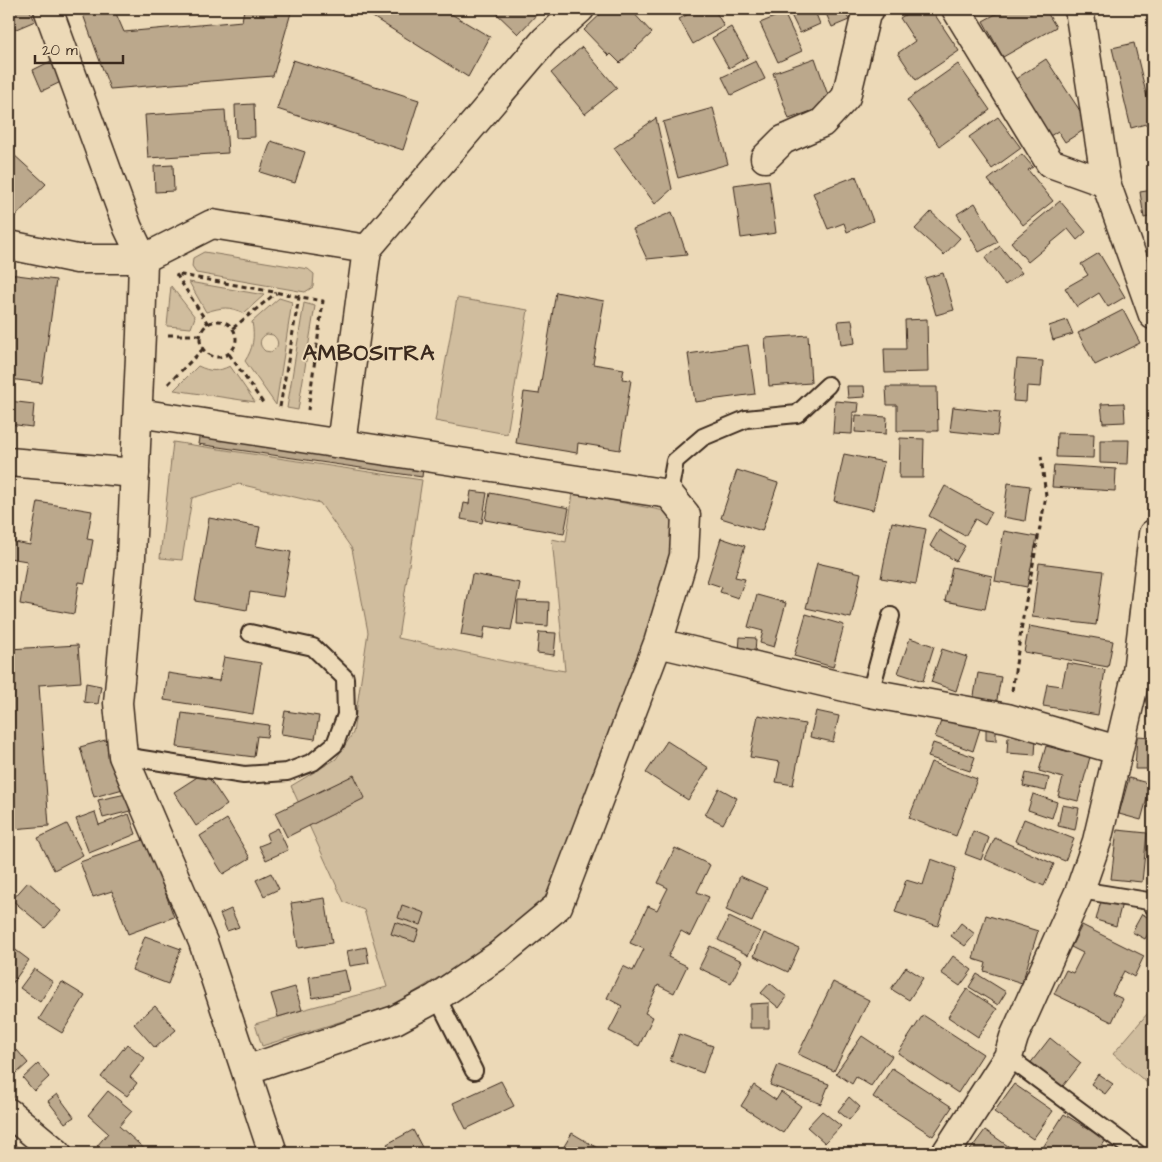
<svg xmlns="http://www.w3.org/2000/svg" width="1162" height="1162" font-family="'Architects Daughter',sans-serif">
<rect width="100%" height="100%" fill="#ecd9b7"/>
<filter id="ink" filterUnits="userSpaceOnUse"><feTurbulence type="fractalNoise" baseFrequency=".02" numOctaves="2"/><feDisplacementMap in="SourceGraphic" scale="10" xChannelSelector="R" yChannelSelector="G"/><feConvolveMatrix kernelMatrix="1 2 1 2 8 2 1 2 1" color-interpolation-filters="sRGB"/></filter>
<g filter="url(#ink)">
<path fill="#d0bd9e" stroke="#86745e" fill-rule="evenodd" d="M204 252 308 269 314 274 313 287 305 292 196 273 192 267 193 258Z
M189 282 264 295 244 313C228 306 223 307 206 312Z
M171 286 195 317 191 328 167 326Z
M279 298 292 302 276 405 245 361C253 349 255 337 252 322ZM267 334 273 335C280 341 279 348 271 352L265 351C258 345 259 338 267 334Z
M457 298 528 310 507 434 435 421Z
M304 303 315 306 298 410 287 408Z
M198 366C211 372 217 372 230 366L255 402 174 390Z
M173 442 422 480 398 638 508 662 565 671 552 539 566 542 573 493 665 511 676 531 664 582 598 775 549 898 466 961 391 1006 262 1046 255 1024 302 1010 387 987 364 910 344 902 291 786 336 759 353 733 368 632 352 549 320 503 239 484 192 498 182 560 160 558Z
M1153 1007V1088L1113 1054Z"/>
<path fill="#bba88c" stroke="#3b2a1e" d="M9 9H29L35 21 9 32Z
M81 9H114L124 32 242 21 244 9H292L273 76 110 89Z
M360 9H443L490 37 468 77Z
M492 9H542L518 34Z
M606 9H630L652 33 620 63 611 54 609 56 584 30Z
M698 9H714L724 26 693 44 679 19Z
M799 9H814L820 24 800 33 790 13Z
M824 9H844L849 20 832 27Z
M914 9H931L959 51 916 80 898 53 915 41 900 18Z
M1005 9H1045L1056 27 1003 57 983 21Z
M784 13 802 51 778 62 760 23Z
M731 27 748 57 729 68 712 38Z
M1134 43 1153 122 1131 128 1112 48Z
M582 47 617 88 585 114 551 73Z
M815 58 831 104 789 119 773 73Z
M55 59 65 80 42 91 33 70Z
M1046 59 1090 126 1065 142 1058 131 1050 136 1014 80Z
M293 60 419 100 403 150 277 109Z
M756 61 765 79 731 95 722 77Z
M958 64 990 110 940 146 907 100Z
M254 104 255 137 236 138 235 105Z
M713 108 728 164 678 178 663 122Z
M225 110 228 153 148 158 145 115Z
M998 117 1021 148 992 169 969 137Z
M656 118 672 189 655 204 614 148Z
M271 141 305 152 295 183 260 172Z
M13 154 46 184 11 221 9 219V159Z
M1022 154 1033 167 1028 170 1053 201 1023 225 988 180Z
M173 165 174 191 155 192 154 166Z
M856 176 873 221 847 232 844 223 828 229 813 193Z
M769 180 776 233 741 238 734 185Z
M1153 190V216L1144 218 1140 192Z
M1060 201 1086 232 1077 240 1068 229 1028 262 1011 242Z
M975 203 998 242 979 252 957 214Z
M672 212 687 255 647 259 633 229Z
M931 212 960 238 944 255 915 229Z
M1000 246 1022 273 1005 285 985 258Z
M1099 253 1125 297 1108 307 1099 293 1077 307 1065 288 1088 275 1081 264Z
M943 273 954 310 936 315 925 278Z
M9 274 56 280 42 383 9 379Z
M556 292 604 301 593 364 624 369 622 379 631 380 620 450 578 443 577 453 516 443 524 392 539 394Z
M1123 310 1140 343 1095 365 1078 333Z
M927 319 928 372 885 373 884 349H906L905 320Z
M852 320 855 343 841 345 838 321Z
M1067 320 1073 334 1053 340 1049 326Z
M808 335 811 383 769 386 765 338Z
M748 345 755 394 695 402 688 354Z
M1017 359 1043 361 1041 387 1027 386 1026 402 1013 401Z
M847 386H864L865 397 848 398Z
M886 387H937L938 431H897V405H887Z
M9 401 34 404 32 427 9 424Z
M835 401 859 403 858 412H853L852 434 833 433Z
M1124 403 1125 422 1103 423 1101 404Z
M953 407 1000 412 997 436 950 431Z
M856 415 887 417 886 434 855 432Z
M201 427 424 460 422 477 198 444Z
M1057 433 1094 434 1093 458 1056 457Z
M900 438 924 439 923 478H899Z
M1100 440H1129L1128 464 1100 463Z
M844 454 884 462 873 510 834 501Z
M1054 465 1116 469 1115 491 1052 487Z
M737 470 778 483 762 531 721 518Z
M1008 483 1030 486 1025 521 1003 517Z
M945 486 992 512 985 525 975 519 965 536 929 516Z
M471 491 487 493 482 523 461 519 464 503 469 504Z
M490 493 569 508 564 534 485 520Z
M38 502 92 511 87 539 93 540 85 583 79 582 74 614 20 604 27 561 9 558V541L30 545Z
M209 518 260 527 256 546 291 552 283 597 250 592 247 610 195 601Z
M892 522 926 529 916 584 881 578Z
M939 530 965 546 956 561 930 546Z
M1004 531 1037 537 1027 587 995 581Z
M721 538 745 546 735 577 745 579 738 598 720 592 722 587 707 582Z
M817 563 861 573 851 618 806 608Z
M1039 563 1103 571 1096 625 1032 617Z
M952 567 992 576 985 609 945 601Z
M472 574 520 583 511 630 485 626 483 639 461 635Z
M757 595 786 603 774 647 760 643 763 631 748 627Z
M518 601 549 602 548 626 517 624Z
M806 614 844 625 833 667 794 656Z
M1029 626 1113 641 1108 667 1024 652Z
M539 632 556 633 554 655 537 653Z
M740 637 756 638 755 653 739 652Z
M910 638 934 646 923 681 898 673Z
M78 645 81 682 39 685 49 826 12 829 9 777V649Z
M942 649 967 657 956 691 931 682Z
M224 657 261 663 253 714 164 700 168 673 219 681Z
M1067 663 1105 670 1098 715 1043 706 1047 684 1062 686Z
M978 673 1001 677 995 711 972 707Z
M86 683 101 686 98 704 84 702Z
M285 711 319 716 315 739 281 734Z
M816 711 839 716 833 742 810 737Z
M182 713 269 725 267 737 257 736 254 757 177 747Z
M758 715 805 724 793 785 776 782 780 762 750 757Z
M943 716 980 729 973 751 935 737Z
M986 719 996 720V741L986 740Z
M1137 736 1153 737V769H1135Z
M1008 737 1036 739 1035 755 1007 753Z
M109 739 123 789 94 797 80 747Z
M667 741 709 768 688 800 646 773Z
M933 743 975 757 970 771 928 757Z
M1046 746 1090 757 1078 801 1058 796 1063 778 1039 771Z
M931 762 977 779 956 836 909 818Z
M205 772 227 805 196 826 174 792Z
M1026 773 1049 778 1046 791 1023 786Z
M354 775 365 798 287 837 275 813Z
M1129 778 1151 784 1141 820 1119 814Z
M719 788 737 798 723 824 705 815Z
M126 794 130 811 103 818 98 800Z
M1033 794 1057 802 1052 818 1028 810Z
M1062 805 1079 808 1075 830 1058 826Z
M95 812 99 825 129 814 136 834 89 853 76 819Z
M227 819 250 858 223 874 200 836Z
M1024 819 1074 839 1065 861 1015 841Z
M67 824 83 855 54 870 38 838Z
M278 828 288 850 266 860 259 846 269 842 266 834Z
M1117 830 1147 833 1142 882 1111 879Z
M973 831 989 838 981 860 965 854Z
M995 838 1054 864 1044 886 985 859Z
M146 839 174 917 128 934 112 891 93 897 80 862Z
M675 848 710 865 697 892 709 897 690 936 681 931 668 957 687 966 674 993 658 985 645 1013 653 1017 639 1046 609 1031 622 1006 607 998 623 966 633 971 644 949 630 943 648 906 657 910 668 888 658 883Z
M931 859 956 868 938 926 895 912 906 880 923 885Z
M271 873 279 889 264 896 256 880Z
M740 876 767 888 752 922 726 910Z
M28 882 61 911 45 928 12 900Z
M1102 897 1122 903 1116 926 1096 920Z
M325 898 332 943 298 948 291 903Z
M402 905 425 913 421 925 398 918Z
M231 909 239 927 227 931 220 914Z
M1142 914 1153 920V925L1145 939 1132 932Z
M986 915 1038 931 1022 983 984 971 986 963 973 959Z
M729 917 760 932 748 955 718 940Z
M395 922 419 930 415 942 391 934Z
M961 923 975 934 965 946 951 936Z
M1082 925 1144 956 1134 977 1124 971 1112 994 1123 999 1112 1022 1054 994 1066 970 1073 973 1083 953 1071 947Z
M764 933 799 948 788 972 754 956Z
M145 936 181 949 168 984 132 970Z
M9 945 29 960 9 988Z
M710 946 742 961 731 983 699 968Z
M366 947 369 963 350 966 347 951Z
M953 956 972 970 960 986 941 973Z
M906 967 923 978 909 1000 891 989Z
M34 969 53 982 40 1002 20 988Z
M345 970 350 991 312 998 309 977Z
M977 974 1006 992 998 1005 969 987Z
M62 982 85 996 62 1033 39 1019Z
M833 982 869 1000 834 1071 798 1054Z
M770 983 787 997 779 1008 761 993Z
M295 987 302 1010 278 1017 271 994Z
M967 989 997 1009 978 1037 948 1017Z
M769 1003V1028H750V1004Z
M155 1006 176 1030 155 1048 134 1024Z
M923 1015 983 1054 958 1093 898 1053Z
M679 1034 713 1046 703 1073 670 1061Z
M862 1036 892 1056 871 1086 856 1077 852 1084 836 1073Z
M1050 1038 1081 1063 1060 1090 1029 1065Z
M127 1044 145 1058 130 1077 137 1083 127 1096 101 1077Z
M17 1050 28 1063 17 1073 9 1062V1057Z
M38 1064 49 1077 34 1091 23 1078Z
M778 1065 829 1084 821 1104 770 1085Z
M892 1068 952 1107 933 1136 873 1097Z
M1098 1074 1113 1084 1105 1094 1091 1084Z
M501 1081 514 1106 466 1129 453 1103Z
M1014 1084 1053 1111 1033 1139 994 1112Z
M754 1085 776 1100 781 1092 801 1106 783 1133 741 1106Z
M108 1091 132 1111 119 1126 149 1153H106L97 1146 108 1133 88 1115Z
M57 1094 74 1117 65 1123 48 1101Z
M849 1097 860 1107 849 1120 838 1111Z
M822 1111 841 1126 825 1143 807 1127Z
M1064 1114 1106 1140 1097 1153H1049L1042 1149Z
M413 1130 425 1153H392L387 1144Z
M985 1130 1018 1153H968Z
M572 1133 599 1149 596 1153H560Z
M9 1139 25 1153H9Z"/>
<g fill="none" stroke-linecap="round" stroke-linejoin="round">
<defs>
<path id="lane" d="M669 494 675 461 703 437 746 419 797 414 828 385
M870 693 891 616
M123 756 244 775 287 772 313 762 335 744 346 715 345 678 313 647 250 633
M1080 890 1148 901 1153 906
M434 999 440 1003 474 1071
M1008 1057 1137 1153"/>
<path id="street" d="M956 9 1050 163 1106 183
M765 158 783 140 822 123 846 97 866 14 870 9
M9 245 77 259H143L212 224 367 249
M138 413 669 494 686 515 684 556 658 643 558 906 499 955 434 999 395 1020 246 1070
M341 444 367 249 545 40 580 9
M9 462 135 473
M658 643 870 693 1007 718 1117 750
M9 1113 57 1153"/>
<path id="secondary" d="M48 9 128 228 143 259 141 334 131 557 118 703 123 756 203 942 273 1153"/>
<path id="primary" d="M1079 9 1106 183 1153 315
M946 1153 1008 1057 1014 1037 1080 890 1097 841 1137 672 1153 534"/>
</defs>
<use href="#lane" stroke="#3b2a1e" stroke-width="20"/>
<use href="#street" stroke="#3b2a1e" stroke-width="31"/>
<use href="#secondary" stroke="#3b2a1e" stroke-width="31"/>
<use href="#primary" stroke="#3b2a1e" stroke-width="31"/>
<path stroke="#3b2a1e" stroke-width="3" stroke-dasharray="5 4" stroke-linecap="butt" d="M200 339a18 18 0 1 1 36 0a18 18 0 1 1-36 0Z
M208 324 176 274 323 301 308 410
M233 328 276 293
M168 335H200
M229 354 263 403
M168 384 203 349
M280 407 299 297
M1012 691 1024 611 1046 496 1041 456"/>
<use href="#lane" stroke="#ecd9b7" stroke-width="16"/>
<use href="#street" stroke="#ecd9b7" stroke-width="28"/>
<use href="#secondary" stroke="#ecd9b7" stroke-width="28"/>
<use href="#primary" stroke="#ecd9b7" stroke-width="28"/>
</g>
</g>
<g text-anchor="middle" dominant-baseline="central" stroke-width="4" stroke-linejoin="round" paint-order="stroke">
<g font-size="22" font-weight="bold" letter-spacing="1" fill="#3b2a1e" stroke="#ecd9b7">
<text x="369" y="353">AMBOSITRA</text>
</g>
</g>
<rect width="1162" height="1162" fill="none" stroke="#ecd9b7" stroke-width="30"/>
<rect x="15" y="15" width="1132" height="1132" fill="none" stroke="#3b2a1e" stroke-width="2" filter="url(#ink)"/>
<path d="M35 55v8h88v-8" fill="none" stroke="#3b2a1e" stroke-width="2.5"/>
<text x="42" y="55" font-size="15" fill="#3b2a1e" stroke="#ecd9b7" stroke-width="4" paint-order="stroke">20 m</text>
</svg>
